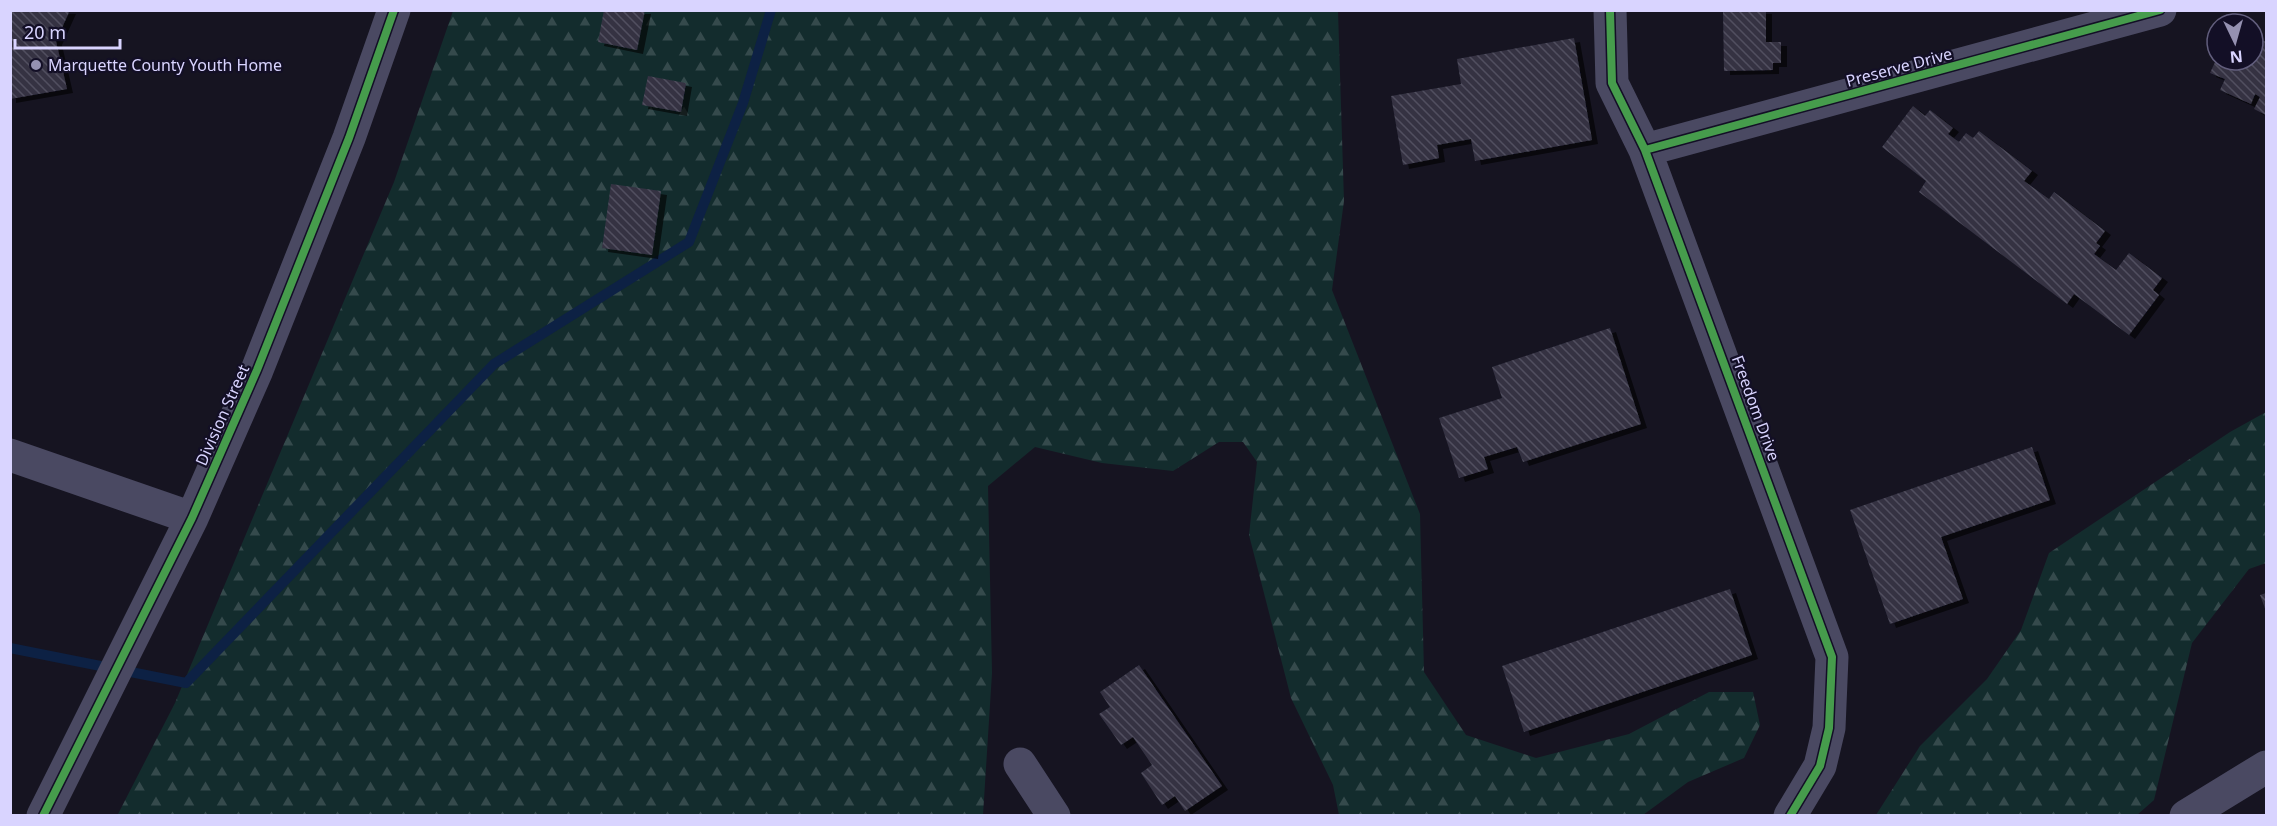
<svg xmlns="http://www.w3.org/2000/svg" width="2277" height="826" font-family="'Noto Sans',sans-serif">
<defs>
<pattern id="forest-firs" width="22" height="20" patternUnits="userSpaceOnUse" patternTransform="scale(1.5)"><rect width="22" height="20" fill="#132c2d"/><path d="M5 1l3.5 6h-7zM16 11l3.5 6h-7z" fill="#354a4c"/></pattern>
<pattern id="building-back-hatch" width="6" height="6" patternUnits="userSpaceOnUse" patternTransform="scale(1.5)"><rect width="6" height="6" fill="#343243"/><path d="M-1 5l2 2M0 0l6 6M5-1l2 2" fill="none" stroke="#514f5f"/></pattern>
<filter id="shadow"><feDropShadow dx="6" dy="4" stdDeviation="0" flood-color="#0009"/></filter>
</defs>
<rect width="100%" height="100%" fill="#161421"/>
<path fill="url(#forest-firs)" d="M453 11H1338L1344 201 1332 290 1420 514 1424 672 1466 735 1536 758 1629 734 1709 692H1753L1760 725 1744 758 1688 782 1643 815H1339L1333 785 1291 698 1249 535 1257 462 1243 442H1219L1173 471 1102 463 1035 447 988 486 992 673 983 815 117 816 175 703 394 182Z
M2266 412V563L2249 569 2192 643 2154 800 2137 815H1876L1920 746 1987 679 2021 630 2049 553 2230 432Z"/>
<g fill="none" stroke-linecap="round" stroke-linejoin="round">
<path stroke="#0d2144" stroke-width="10" d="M10 648 186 683 494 364 689 242 743 103 771 10"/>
</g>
<path fill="url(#building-back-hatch)" filter="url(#shadow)" d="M10 10H70L56 41 67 89 10 99Z
M604 10H645L637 50 598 42Z
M1723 10H1766V42H1781V63H1773V70L1724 71Z
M2253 36 2266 42V115L2254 109 2260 97 2255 94 2251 104 2220 90 2225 79 2210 73 2216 60H2253Z
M1574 38 1592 140 1475 161 1471 139 1437 145 1439 158 1403 165 1391 96 1461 84 1457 59Z
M648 76 686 83 681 112 642 105Z
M1913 106 1925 116 1930 110 1953 128 1948 134 1959 142 1966 133 1973 138 1979 131 2032 171 2024 181 2049 199 2054 192 2105 231 2096 243 2100 246 2094 254 2116 270 2129 253 2162 278 2153 290 2159 295 2129 335 2074 294 2067 304 1919 192 1926 181 1882 147Z
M611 184 661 191 652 255 602 248Z
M1610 328 1641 424 1523 462 1517 447 1484 457 1488 469 1459 478 1439 418 1502 398 1492 367Z
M2032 447 2050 500 1941 537 1963 599 1890 624 1850 510Z
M1730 589 1752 655 1524 732 1502 666Z
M2266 593V611L2260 595Z
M1139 665 1222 786 1185 811 1175 796 1162 805 1141 773 1152 765 1133 737 1121 745 1099 714 1110 707 1100 692Z"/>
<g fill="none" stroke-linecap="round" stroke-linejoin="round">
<path stroke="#4a4962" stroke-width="33" d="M1610 10 1612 83 1645 150 1832 657 1829 728 1820 766 1790 816
M1645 150 2160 10
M10 455 192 518
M1020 764 1054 816
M43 816 192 518 257 370 349 138 394 10
M2186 816 2266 767"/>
<defs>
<path id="cycleway" d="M1610 10 1612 83 1645 150 1832 657 1829 728 1820 766 1790 816
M1645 150 2160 10
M43 816 192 518 257 370 349 138 394 10"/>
</defs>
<use href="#cycleway" stroke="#130f26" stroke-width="11"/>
<use href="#cycleway" stroke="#469c4c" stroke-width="8"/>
</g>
<circle fill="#9591b1" stroke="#130f26" stroke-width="2" cx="36" cy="65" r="6"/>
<g text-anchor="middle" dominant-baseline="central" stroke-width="4.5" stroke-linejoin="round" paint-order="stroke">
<g font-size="16" fill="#d9d4ff" stroke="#130f26" text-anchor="start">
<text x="48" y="65">Marquette County Youth Home</text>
</g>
<g font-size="16" fill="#d9d4ff" stroke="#130f26">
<text transform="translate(1899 67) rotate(-15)">Preserve Drive</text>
<text transform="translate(1756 408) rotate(70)">Freedom Drive</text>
<text transform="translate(222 415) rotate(-66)">Division Street</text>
</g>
</g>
<rect width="2277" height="826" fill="none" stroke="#d9d4ff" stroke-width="24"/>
<g transform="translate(2235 42) rotate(175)"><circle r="28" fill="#130f26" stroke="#625e7d" stroke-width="1.5"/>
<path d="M0-4.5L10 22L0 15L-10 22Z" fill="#9591b1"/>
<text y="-9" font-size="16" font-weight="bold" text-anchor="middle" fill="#d9d4ff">N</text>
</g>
<path d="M15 39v9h105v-9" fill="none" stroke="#d9d4ff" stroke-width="3"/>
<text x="24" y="39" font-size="18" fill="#d9d4ff" stroke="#130f26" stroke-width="4.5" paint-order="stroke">20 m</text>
</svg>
